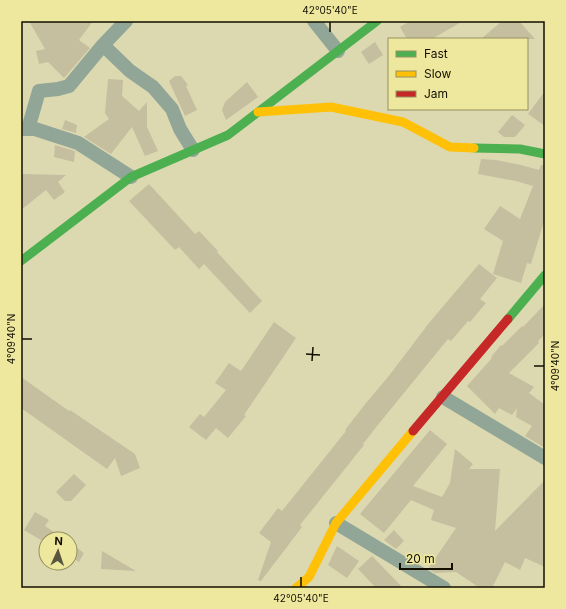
<svg xmlns="http://www.w3.org/2000/svg" width="566" height="609" font-family="Inter,sans-serif">
<rect width="100%" height="100%" fill="#dcd9b1"/>
<path fill="#c5be9f" d="M29 21H93L79 40 90 48 64 78 48 62 39 64 36 51 45 49Z
M410 21H463L432 39H407L400 27Z
M502 21H519L535 39H481Z
M375 42 383 55 369 64 361 52Z
M175 76H181L188 85 186 86 197 110 185 116 169 81Z
M108 79 123 80 122 96 139 111 147 102V127L158 151 145 156 132 127 111 154 84 137 109 119 105 113Z
M247 82 258 97 226 120 222 110 225 102Z
M545 91V126L528 114Z
M512 115 525 125 515 137H504L498 132Z
M65 120 77 125 76 133 62 129Z
M55 145 75 151 74 162 54 157Z
M481 159 496 160 521 165 539 170 541 165H545V218L531 264 527 263 521 283 493 274 503 241 484 229 500 206 520 219 533 186 516 181 478 174Z
M21 174 66 175 58 182 65 192 54 200 46 190 21 210Z
M149 184 195 234 199 231 218 251 217 252 262 301 250 313 204 264 199 269 179 247 175 250 129 201Z
M479 264 497 278 480 299 486 303 470 322 468 321 451 341 448 339 377 426 363 444 364 445 300 525 302 527 261 581 258 580 271 542 259 533 278 508 282 511 346 431 345 430 366 403 388 377 429 323Z
M545 304V334L538 341 539 343 509 373 534 387 529 393 545 405V448L525 436 532 426 516 417 517 408 512 415 499 408 495 414 467 386 492 358 491 357 501 345 502 346 522 326 523 327Z
M274 322 296 338 244 415 246 416 228 438 216 428 206 440 189 427 200 414 204 417 226 390 215 383 229 363 241 371Z
M21 377 69 411 70 410 135 454 140 468 121 476 115 458 107 469 21 408Z
M430 430 447 444 413 486 442 497 450 483 455 449 473 464 469 469H500L495 531 545 480V567L525 558 520 570 505 562 492 588H480L456 572 435 573 428 569 456 528 431 520 434 510 411 500 384 533 360 514Z
M74 474 86 485 71 501H65L56 492Z
M35 512 49 520 45 526 64 539H46V543L24 530Z
M394 530 404 541 396 549 384 540Z
M70 543 84 553 79 562 70 557Z
M337 546 359 561 347 578 328 565Z
M102 551 136 571 101 569Z
M372 556 403 588H376L358 569Z"/>
<g fill="none" stroke-linecap="round" stroke-linejoin="round">
<path stroke="#91a697" stroke-width="14" d="M314 21 338 51
M103 45 126 21
M21 129H35L78 143 131 177
M28 129 39 91 58 89 69 86 103 45 130 71 153 87 172 109 180 129 193 150
M443 397 545 458
M336 523 444 588"/>
<path stroke="#4caf50" stroke-width="9" d="M474 148 520 149 545 154
M21 261 131 177 228 135 377 21
M508 319 545 275"/>
<path stroke="#ffc107" stroke-width="9" d="M258 112 331 107 403 122 450 147 474 148
M296 588 309 577 336 523 413 431"/>
<path stroke="#c62828" stroke-width="9" d="M413 431 508 319"/>
</g>
<path fill="none" stroke="#120f00" stroke-width="1.5" d="M330 32V22M22 339H32M306 354 320 355M312 361 313 347M534 366H544M301 587V577"/>
<rect width="566" height="609" fill="none" stroke="#eee89f" stroke-width="44"/>
<rect x="388" y="38" width="140" height="72" fill="#eee89f" stroke="#96915f"/>
<rect x="396" y="51" width="20" height="6" fill="#4caf50" stroke="#96915f"/>
<text x="424" y="58" font-size="12" fill="#120f00">Fast</text>
<rect x="396" y="71" width="20" height="6" fill="#ffc107" stroke="#96915f"/>
<text x="424" y="78" font-size="12" fill="#120f00">Slow</text>
<rect x="396" y="91" width="20" height="6" fill="#c62828" stroke="#96915f"/>
<text x="424" y="98" font-size="12" fill="#120f00">Jam</text>
<g transform="translate(58 551) rotate(3)"><circle r="19" fill="#eee89f" stroke="#96915f"/>
<path d="M0-3L7 15L0 10L-7 15Z" fill="#59563e"/>
<text y="-6" font-size="11" font-weight="bold" text-anchor="middle" fill="#120f00">N</text>
</g>
<path d="M400 563v6h52v-6" fill="none" stroke="#120f00" stroke-width="2"/>
<text x="406" y="563" font-size="12" fill="#120f00" stroke="#eee89f" stroke-width="3" paint-order="stroke">20 m</text>
<rect x="22" y="22" width="522" height="565" fill="none" stroke="#120f00" stroke-width="1.5"/>
<g font-size="10" text-anchor="middle" fill="#120f00">
<text x="330" y="14">42°05'40"E</text>
<text transform="translate(11 339) rotate(-90)" y="4">4°09'40"N</text>
<text transform="translate(555 366) rotate(-90)" y="4">4°09'40"N</text>
<text x="301" y="602">42°05'40"E</text>
</g>
</svg>
